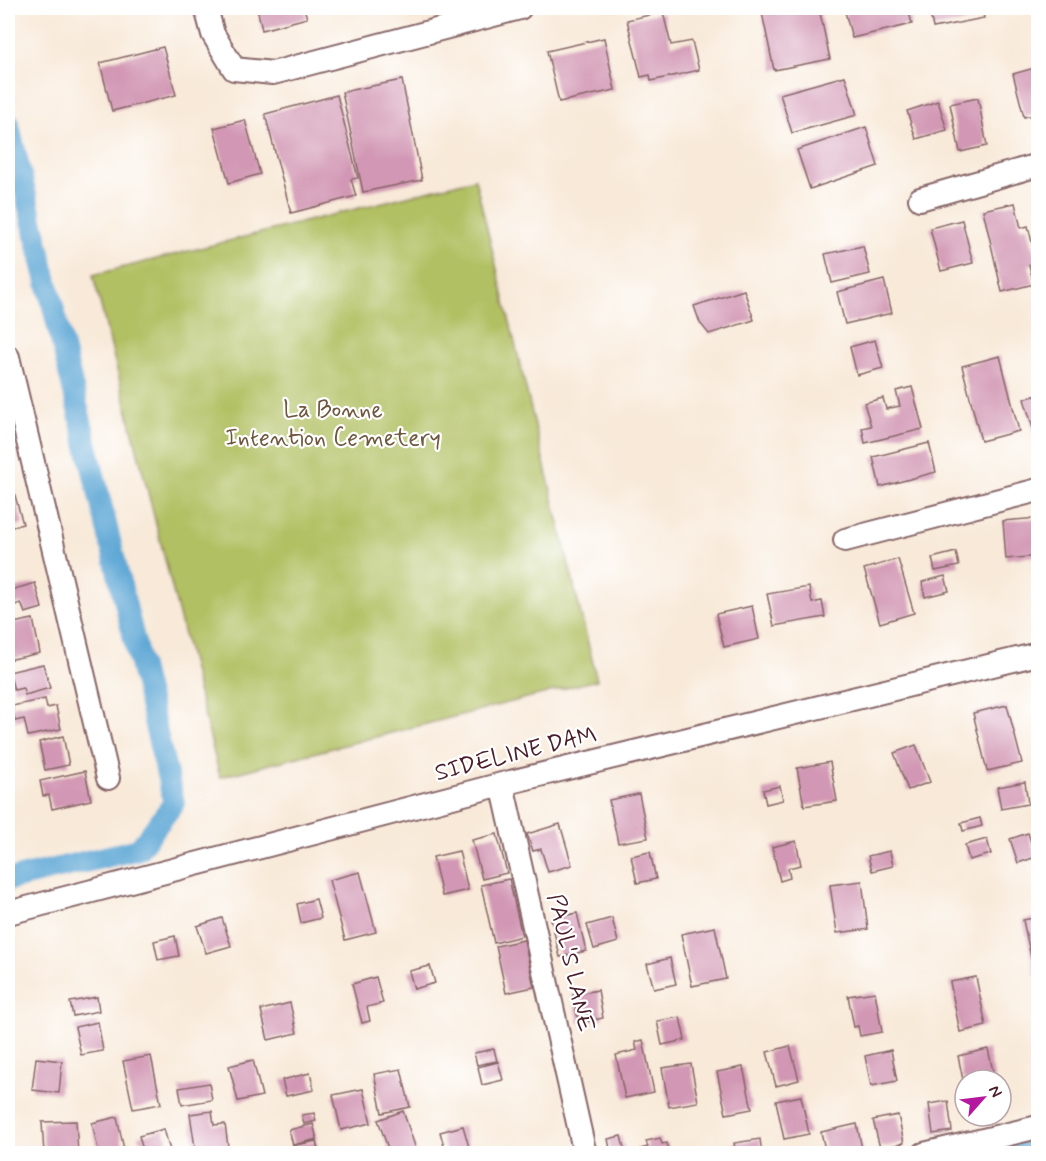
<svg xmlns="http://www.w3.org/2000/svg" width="1046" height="1161" font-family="Mynerve,sans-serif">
<rect width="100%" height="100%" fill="#fff"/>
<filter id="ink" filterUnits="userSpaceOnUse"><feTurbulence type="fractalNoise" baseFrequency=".0167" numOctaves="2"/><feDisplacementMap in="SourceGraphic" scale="12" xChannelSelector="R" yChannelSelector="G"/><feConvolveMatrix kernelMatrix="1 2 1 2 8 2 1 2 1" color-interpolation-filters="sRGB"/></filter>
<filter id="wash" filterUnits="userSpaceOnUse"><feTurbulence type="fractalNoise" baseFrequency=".008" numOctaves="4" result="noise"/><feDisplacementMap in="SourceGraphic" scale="24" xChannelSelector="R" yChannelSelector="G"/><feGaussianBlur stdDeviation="1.35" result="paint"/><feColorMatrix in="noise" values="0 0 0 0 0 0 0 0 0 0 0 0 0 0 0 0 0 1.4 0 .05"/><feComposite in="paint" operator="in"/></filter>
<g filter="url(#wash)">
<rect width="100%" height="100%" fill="#f8e9d8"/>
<path fill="#b1c062" stroke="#7e7046" stroke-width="1.5" d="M475 179 597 680 220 777 93 275Z"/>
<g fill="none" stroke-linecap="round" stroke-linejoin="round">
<path stroke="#5ea7d5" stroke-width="22" d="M8 122 174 803 139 849 8 880
M1008 1154 1038 1146"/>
</g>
<g id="blocks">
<path fill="#d297b4" d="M257 8H304L307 18 262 30Z
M761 8H819L830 59 774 70Z
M844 8H908L912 24 852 38Z
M929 8H982L984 18 933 28Z
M663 12 671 45 692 41 699 70 651 81 650 75 641 77 627 20Z
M604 38 615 90 559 102 547 51Z
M163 47 176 95 112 111 100 63Z
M1038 67V114L1024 117 1013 74Z
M845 76 857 115 792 133 780 94Z
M402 80 422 180 363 192 342 92Z
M337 95 358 178 351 179 356 196 291 213 265 114Z
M978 98 987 146 960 152 950 104Z
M938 101 947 130 916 139 907 111Z
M245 120 260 174 229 183 214 128Z
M866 127 878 166 810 189 797 150Z
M1015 203 1021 228 1028 226 1037 263 1029 265 1034 284 1002 292 983 210Z
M962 220 973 263 941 271 930 228Z
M863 246 870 274 832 283 825 254Z
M884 280 892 313 845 324 837 292Z
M744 290 754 320 709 334 700 323 694 306Z
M875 340 883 368 857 375 850 347Z
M1000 356 1019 431 981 441 962 366Z
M912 387 923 429 865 443 862 428 871 426 864 403 883 398 886 409 900 406 896 391Z
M1038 395V438H1036L1024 399Z
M929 443 936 472 880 487 873 457Z
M14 492 23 524 8 528V494Z
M1038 518V556L1006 559 1003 521Z
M956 552 959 566 935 571 932 558Z
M898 559 914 613 880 623 864 569Z
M945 576 949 591 925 597 922 582Z
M35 583 42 608 25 613 21 603 12 606 8 591Z
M809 587 812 603 822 601 825 617 774 626 767 594Z
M752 606 759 639 724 647 716 614Z
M33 619 40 653 8 660V624Z
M43 664 50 688 25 695 23 688 14 690 9 672Z
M45 699 47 708 56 706 61 729 28 736 24 719 15 721 12 706Z
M1007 705 1022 763 987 771 973 713Z
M63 736 69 765 45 770 39 742Z
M916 745 930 782 908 790 894 753Z
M830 762 837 801 804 806 797 768Z
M85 771 91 800 52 809 49 795 43 796 40 781Z
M1025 782 1028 804 1001 809 997 787Z
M780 786 783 800 766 804 763 790Z
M639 794 648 838 618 843 609 800Z
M980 818 982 826 963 831 961 823Z
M560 824 572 865 548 872 541 849 533 851 527 834Z
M1028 833 1036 857 1018 863 1010 839Z
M497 834 507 873 482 879 472 840Z
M987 839 991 854 969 860 965 845Z
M796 841 801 865 788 868 790 878 780 881 772 847Z
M459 851 468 890 442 896 433 857Z
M890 851 893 866 872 871 868 856Z
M650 852 656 879 637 883 631 856Z
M360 872 376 932 345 940 329 880Z
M509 879 522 936 494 943 481 885Z
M862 881 868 929 837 933 830 885Z
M316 899 321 918 301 923 297 904Z
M577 913 586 951 560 957 551 919Z
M1038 917V976H1035L1023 920Z
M222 918 231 946 206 953 197 926Z
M612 918 618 942 594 949 587 925Z
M715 927 726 979 692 986 681 934Z
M175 936 179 956 158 960 154 941Z
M524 940 534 987 506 993 496 946Z
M670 958 676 984 654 989 647 964Z
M430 966 435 983 414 989 409 971Z
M376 977 383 1003 367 1007 370 1021 362 1023 352 984Z
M976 977 986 1026 960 1032 950 982Z
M598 990 603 1018 579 1023 573 995Z
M875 992 882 1032 860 1036 858 1026 854 1027 848 996Z
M97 997 99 1011 73 1016 70 1002Z
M290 1003 297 1033 268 1040 261 1010Z
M680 1017 685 1040 662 1045 657 1021Z
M98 1022 103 1051 81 1055 75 1027Z
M643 1040 654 1092 625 1098 616 1055 637 1050 635 1042Z
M790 1046 799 1080 776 1086 767 1052Z
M494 1049 497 1061 477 1065 474 1053Z
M988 1049 995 1080H963L958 1056Z
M891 1050 897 1081 871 1086 865 1056Z
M151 1056 161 1104 133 1109 123 1061Z
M36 1058 62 1061 59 1093 32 1090Z
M253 1060 262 1096 238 1101 229 1066Z
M498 1062 503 1080 482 1085 478 1067Z
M691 1064 698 1102 669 1107 662 1068Z
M743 1067 752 1109 726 1114 717 1072Z
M401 1069 410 1107 382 1113 374 1074Z
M310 1073 314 1090 286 1096 282 1080Z
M209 1083 212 1100 182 1105 179 1088Z
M363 1089 371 1123 341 1130 333 1095Z
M801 1096 809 1134 784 1139 776 1101Z
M948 1101 952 1131 933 1134 929 1104Z
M212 1111 214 1125 225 1124 229 1154H196L190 1114Z
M403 1111 417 1152 390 1154 378 1120Z
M314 1113 316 1121 304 1124 302 1115Z
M898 1115 904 1143 880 1148 873 1120Z
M117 1117 125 1154H99L92 1123Z
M76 1121 78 1154H44L42 1122Z
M313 1124 317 1139 293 1145 289 1130Z
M857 1124 863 1154H826L821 1132Z
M463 1126 469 1147 446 1153 440 1132Z
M164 1129 171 1154H144L139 1136Z
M621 1136 625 1152 611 1154 608 1139Z
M660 1138 662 1144 667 1143 670 1154H638L637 1150 648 1147 646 1141Z
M760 1139 762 1154H736L734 1143Z
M316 1141 319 1154H298L296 1145Z"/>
</g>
</g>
<g filter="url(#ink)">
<use href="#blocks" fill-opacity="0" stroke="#876668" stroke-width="1.5"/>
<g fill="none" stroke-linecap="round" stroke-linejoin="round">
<defs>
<path id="street" d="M206 8 213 34 234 69 273 73 520 8
M920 199 1038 165
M8 357 108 778
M845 540 1038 490
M502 784 585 1154
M8 913 502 784 1038 654
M924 1154 1038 1127"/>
</defs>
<use href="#street" stroke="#876668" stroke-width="26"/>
<use href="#street" stroke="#fff" stroke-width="22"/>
</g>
</g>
<g text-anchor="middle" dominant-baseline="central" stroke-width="4.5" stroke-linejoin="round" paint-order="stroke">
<g font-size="24" fill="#6e573e" stroke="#fff">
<text x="333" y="410">La Bonne<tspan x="333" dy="28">Intention Cemetery</tspan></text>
</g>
<g font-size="24" fill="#4a1f2b" stroke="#fff">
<text transform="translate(516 754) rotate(-14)">SIDELINE DAM</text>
<text transform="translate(570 963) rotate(77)">PAUL'S LANE</text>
</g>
</g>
<rect width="1046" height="1161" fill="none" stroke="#fff" stroke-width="30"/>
<g transform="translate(983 1098) rotate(62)"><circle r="28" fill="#ffffff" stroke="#b7a5aa" stroke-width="1.5"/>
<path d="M0-4.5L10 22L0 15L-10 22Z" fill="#b5179e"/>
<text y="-9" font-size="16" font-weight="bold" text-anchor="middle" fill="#4a1f2b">N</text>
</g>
</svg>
